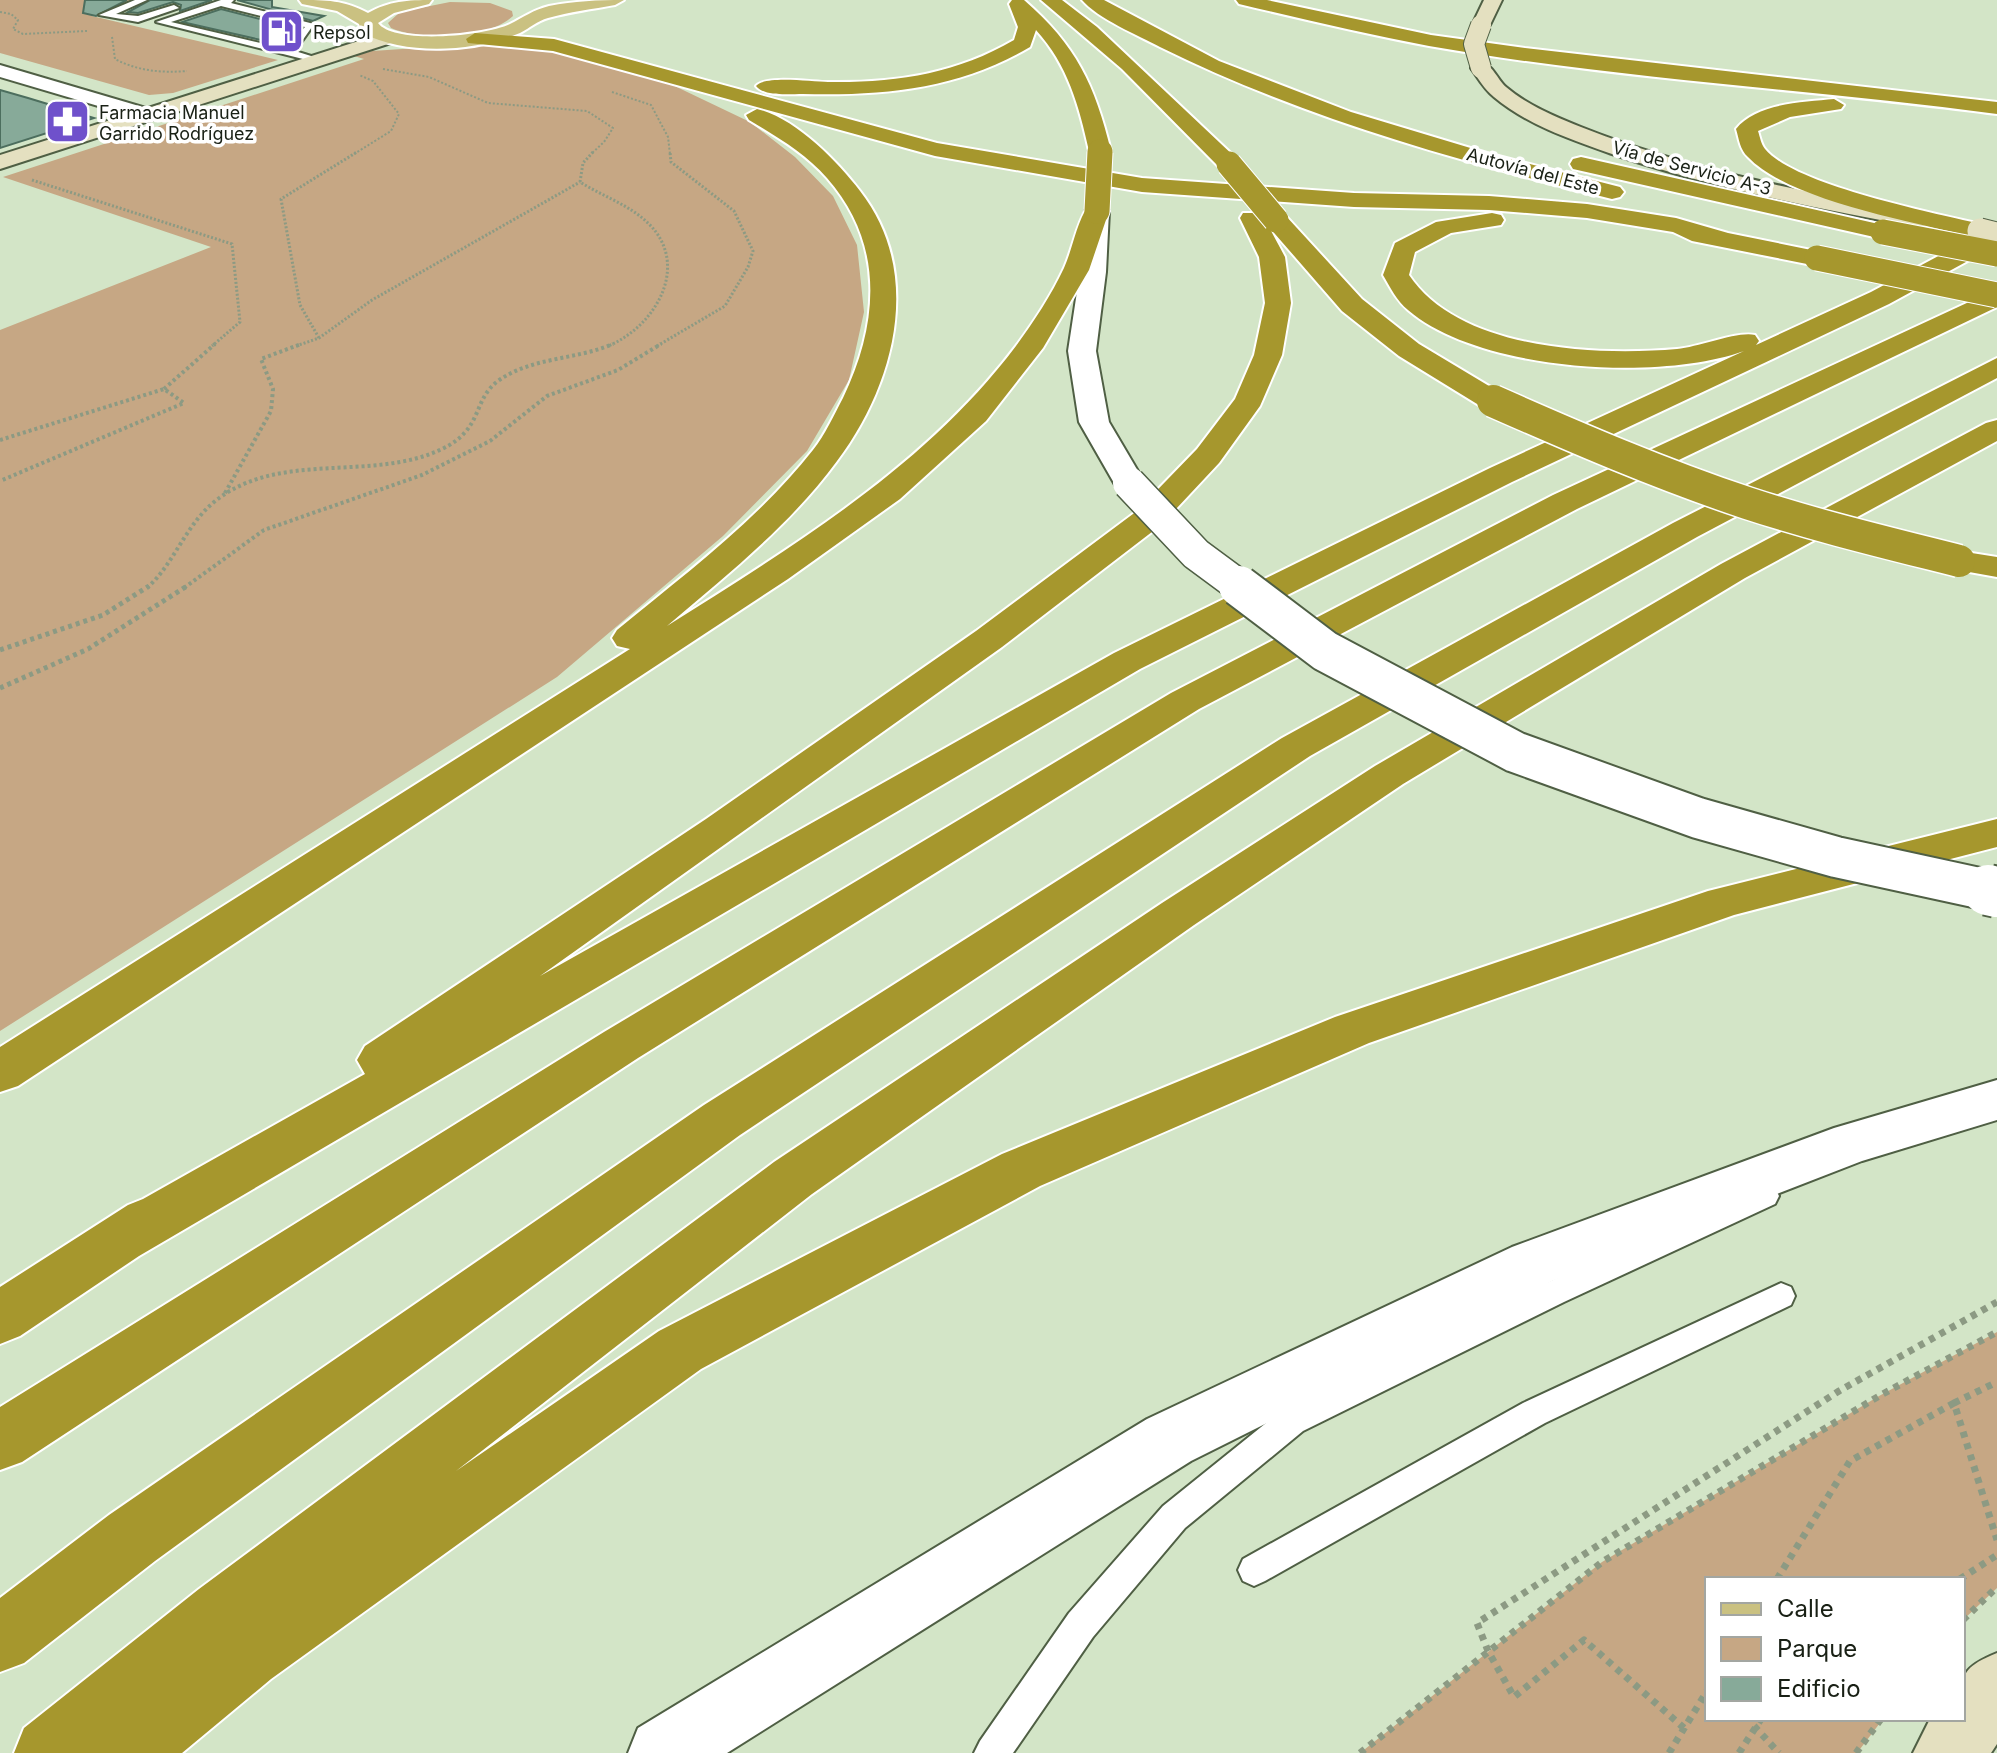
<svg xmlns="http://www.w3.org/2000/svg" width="1997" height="1753" font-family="Inter,sans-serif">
<rect width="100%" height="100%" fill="#d3e5c7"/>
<path fill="#c6a784" d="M0 0H137L92 16 278 60 173 93 149 95 0 53Z
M450 2 490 3 512 11 513 16C488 40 421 41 391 28L388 23 400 12Z
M493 43 551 47 660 79 750 122 795 157 833 196 857 245 864 312 849 380 807 451 723 536 557 677 0 1031V330L211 247 3 177 364 59 354 56 372 51Z
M1997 1332V1588L1963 1620V1579H1707V1719H1883L1857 1753H1360L1602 1562 1879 1396Z"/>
<path fill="#87aa99" stroke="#4c6e5e" stroke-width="2" d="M85 0H127L96 16 83 13Z
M150 0H212L180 11 181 5 173 2 138 13 128 12Z
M237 0H272V7L324 16 313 21Z
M221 9 295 28 261 40 182 22Z
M0 90 28 98 94 118 0 148Z"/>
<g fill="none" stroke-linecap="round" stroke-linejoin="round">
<defs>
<path id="service" d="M135 0H147L116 14 138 16 174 5 179 8 138 22 99 15Z
M221 0H234L231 3 314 24 295 51 324 60 319 63 156 22ZM221 6 305 27 286 49 171 22Z
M1766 1185 1775 1188 1779 1196 1775 1204 1564 1302 1303 1431 1185 1528 1093 1637 1013 1753H974L980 1741 1069 1613 1163 1506 1281 1411 1544 1284Z
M1781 1283 1791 1287 1795 1296 1791 1305 1545 1423 1265 1581 1254 1586 1243 1581 1238 1570 1243 1559 1523 1403Z"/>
<path id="minor" d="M0 65 156 111 159 115 149 121 0 77Z"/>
<path id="tertiary" d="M1097 204 1106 206 1109 211 1106 272 1096 351 1109 422 1145 483 1140 490 1129 493 1118 490 1079 422 1068 351 1080 272 1085 211 1088 206Z
M1997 1080V1120L1862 1161 1552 1281 1191 1461 727 1753H628L638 1728 1147 1419 1512 1247 1834 1128Z"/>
<path id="secondary" d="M1484 0H1502L1490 25 1481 31 1472 25Z
M387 32 396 38 394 42 0 169V155Z
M1481 62C1493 65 1497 79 1506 87 1527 105 1556 117 1581 127 1689 170 1805 192 1918 213L1927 215 1930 220 1927 225 1918 227C1814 208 1709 187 1609 153 1569 139 1526 124 1494 97 1484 89 1478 78 1471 68Z
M1997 1653V1744L1991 1753H1913L1930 1719H1963C1963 1678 1955 1670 1997 1653Z"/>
<path id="primary" d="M299 0C326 0 344 0 368 13 389 1 408 0 432 0L429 4 394 13 378 23C394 45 486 36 510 24 524 17 533 10 549 6 574 1 598 0 624 0L615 5C593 9 569 12 548 18 537 21 530 28 520 33 474 52 407 56 362 33L359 24 337 11 302 4Z"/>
<path id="motorway" d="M1012 0H1024C1076 45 1095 85 1111 151L1108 156 1100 158 1089 151C1079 106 1068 65 1036 30L1030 47C959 89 884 96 803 94 789 94 765 97 756 86 765 75 812 82 828 82 895 83 956 74 1014 40L1018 27 1009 4Z
M1041 0H1062L1097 27 1237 159 1240 164 1237 169H1221L1122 69Z
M1082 0H1104L1219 61 1351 112 1487 153 1620 187 1624 192 1620 197 1612 199C1457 161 1304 118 1160 47 1139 36 1097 18 1082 0Z
M1236 0H1267L1431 35 1525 48 1997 102V114C1808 89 1617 79 1429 46 1365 34 1302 19 1239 4Z
M475 33 554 39 937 143 1142 178 1354 193 1489 196 1587 204 1676 218 1728 233 1826 253 1830 258 1826 263 1817 266 1692 241 1673 232 1587 218 1489 210 1354 207 1142 192 935 156 553 51 468 43 466 39Z
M1834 99 1844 105 1841 109 1790 117 1758 131C1760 137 1761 144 1765 149 1795 186 1939 214 1989 226L1991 229 1997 228V245L1889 304 1512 482 1140 669 139 1256 20 1336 0 1344V1287L128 1205 143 1199 365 1074 357 1060 365 1046 706 819 976 631 1137 511 1197 449 1235 399 1254 355 1265 303 1259 257 1240 218 1243 213H1261L1265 219 1276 213 1285 215 1362 299 1419 344 1504 395 1508 401 1504 407 1493 410 1482 407 1399 356 1342 311 1269 227 1285 257 1291 303 1282 355 1260 406 1219 463 1161 525 1002 647 540 976 1114 653 1490 468 1744 351C1658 382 1479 371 1408 310 1397 301 1390 287 1383 275L1395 243 1436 222 1492 213 1501 215 1504 220 1501 225 1451 233 1415 252 1409 275C1459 350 1595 356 1677 349 1700 347 1737 331 1755 335L1759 341 1756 345 1871 292 1974 237C1915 222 1790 201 1748 157 1740 150 1739 139 1736 129 1756 103 1804 102 1834 99Z
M757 109C795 118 837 161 860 191 924 273 895 384 837 461 790 525 727 575 667 626 793 546 925 467 1016 346 1033 323 1052 294 1064 268 1073 248 1076 224 1088 206H1106L1109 211 1089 270 1043 348 986 421 900 499 788 579 18 1086 0 1092V1047L630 649 617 646 612 638 617 630C685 574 758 520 813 450 825 435 834 415 843 398 879 323 885 244 827 178 805 153 777 137 749 120L746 115Z
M1581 157 1883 225 1892 227 1895 232 1892 237 1883 239 1573 169 1570 164 1573 159Z
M1997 289V307L1577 509 1199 709 638 1058 22 1462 0 1470V1407L604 1032 1171 693 1553 495Z
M1997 358V378L1697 537 1310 756 740 1135 155 1561 24 1663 0 1672V1598L109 1515 704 1105 1282 738 1673 523Z
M1997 420V441L1745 578 1403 784 1194 925 812 1194 456 1471 659 1331 1002 1154 1335 1017 1708 891 1997 819V847L1734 915 1369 1043 1040 1186 701 1369 271 1679 182 1753H14L24 1728 199 1589 774 1162 1162 903 1375 766 1721 564 1986 423Z
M1959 551 1997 557V577L1947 568 1942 561 1947 554Z"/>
</defs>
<use href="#service" stroke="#4f5f44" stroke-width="4"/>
<use href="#minor" stroke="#4f5f44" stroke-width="4"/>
<use href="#tertiary" stroke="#4f5f44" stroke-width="4"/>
<use href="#secondary" stroke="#4f5f44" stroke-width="4"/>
<use href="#primary" stroke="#fff" stroke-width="4"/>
<use href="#motorway" stroke="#fff" stroke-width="4"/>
<path stroke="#8c9a83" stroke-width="2" stroke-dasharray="2 2" stroke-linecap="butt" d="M0 12 11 14 18 20 13 29 23 34 87 31
M112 37 115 59C138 71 161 73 187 71
M383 69 429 77 488 103 587 111 613 128 604 142 591 154
M612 92 651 105 668 137 670 154
M354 154 391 131 399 114 373 81 359 75"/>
<path stroke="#8c9a83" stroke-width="3" stroke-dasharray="2 2" stroke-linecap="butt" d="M593 152 583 163 580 182C602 196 630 205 649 224 691 266 655 327 608 346
M32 180 232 244 240 322 212 346
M319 338 300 305 281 199 357 152
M296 346 319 338 372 300 580 182
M657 346 725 306 748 267 753 251 734 211 671 162 670 152"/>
<path stroke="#8c9a83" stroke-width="4" stroke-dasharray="3 3" stroke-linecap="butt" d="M164 389 215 344
M0 440 164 389 184 403 0 481
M225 493 271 411 273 389 261 359 301 344
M147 588C174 564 185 526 214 502 279 449 371 483 442 449 484 429 472 400 498 381 531 357 576 360 613 344
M184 588 264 530 422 475 490 441 547 396 618 370 661 344"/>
<path stroke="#8c9a83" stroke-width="5" stroke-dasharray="4 4" stroke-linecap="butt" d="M0 650 103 615 149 586
M0 688 88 649 187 586"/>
<path stroke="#8c9a83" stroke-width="7" stroke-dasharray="6 6" stroke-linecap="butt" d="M1954 1403 1997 1382
M1777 1579 1850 1461 1954 1403 1997 1540
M1960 1579 1997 1555
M1963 1620 1997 1587
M1754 1726 1779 1753
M1684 1728 1584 1640 1514 1697 1488 1651 1477 1623 1839 1391 1997 1302
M1360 1753 1602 1562 1879 1396 1997 1332
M1669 1753 1707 1691
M1739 1753 1761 1719
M1856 1753 1881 1719"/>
<use href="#service" fill="#fff" fill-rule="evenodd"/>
<use href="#minor" fill="#fff" fill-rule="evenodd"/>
<use href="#tertiary" fill="#fff" fill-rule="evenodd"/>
<use href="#secondary" fill="#e4e0c0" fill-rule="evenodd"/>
<use href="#primary" fill="#cac181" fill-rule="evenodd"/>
<use href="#motorway" fill="#a6972d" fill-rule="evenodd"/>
<defs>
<path id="tertiary-bridge-far2" d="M1129 483 1196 554 1242 588"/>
<path id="tertiary-bridge-far1" d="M1239 586 1325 651 1515 752 1698 818 1836 857 1997 892"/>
<path id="tertiary-bridge" d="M1988 890 1997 892"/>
<path id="secondary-bridge-far1" d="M1481 25 1474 44 1481 68"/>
<path id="secondary-bridge" d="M1980 231 1997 235"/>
<path id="motorway-bridge-far2" d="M1100 154V151"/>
<path id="motorway-bridge-far1" d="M1229 164 1276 220
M1097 211 1100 152
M1883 232 1997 254
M1817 258 1997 295"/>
<path id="motorway-bridge" d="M1493 401C1577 438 1660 474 1747 503 1817 526 1888 543 1959 561"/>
</defs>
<use href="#tertiary-bridge-far2" stroke="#4f5f44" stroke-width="35" stroke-linecap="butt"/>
<use href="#tertiary-bridge-far1" stroke="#4f5f44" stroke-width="44" stroke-linecap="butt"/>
<use href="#tertiary-bridge" stroke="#4f5f44" stroke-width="54" stroke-linecap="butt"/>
<use href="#secondary-bridge-far1" stroke="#4f5f44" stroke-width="22" stroke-linecap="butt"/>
<use href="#secondary-bridge" stroke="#4f5f44" stroke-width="27" stroke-linecap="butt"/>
<use href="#motorway-bridge-far2" stroke="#fff" stroke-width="22" stroke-linecap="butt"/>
<use href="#motorway-bridge-far1" stroke="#fff" stroke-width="27" stroke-linecap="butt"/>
<use href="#motorway-bridge" stroke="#fff" stroke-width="35" stroke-linecap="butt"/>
<use href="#tertiary-bridge-far2" stroke="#fff" stroke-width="32"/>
<use href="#tertiary-bridge-far1" stroke="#fff" stroke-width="40"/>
<use href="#tertiary-bridge" stroke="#fff" stroke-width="50"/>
<use href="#secondary-bridge-far1" stroke="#e4e0c0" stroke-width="20"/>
<use href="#secondary-bridge" stroke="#e4e0c0" stroke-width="25"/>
<use href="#motorway-bridge-far2" stroke="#a6972d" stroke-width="20"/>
<use href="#motorway-bridge-far1" stroke="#a6972d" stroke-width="25"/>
<use href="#motorway-bridge" stroke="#a6972d" stroke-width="32"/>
</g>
<defs>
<symbol id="fuel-square" viewBox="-11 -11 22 22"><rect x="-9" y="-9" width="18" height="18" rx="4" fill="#6f51cb" stroke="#fff"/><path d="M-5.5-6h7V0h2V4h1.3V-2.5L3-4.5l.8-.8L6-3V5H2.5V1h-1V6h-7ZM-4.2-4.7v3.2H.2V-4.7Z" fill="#fff"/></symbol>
<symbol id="pharmacy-square" viewBox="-11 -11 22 22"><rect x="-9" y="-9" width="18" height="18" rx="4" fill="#6f51cb" stroke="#fff"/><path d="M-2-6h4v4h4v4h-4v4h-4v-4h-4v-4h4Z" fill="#fff"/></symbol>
</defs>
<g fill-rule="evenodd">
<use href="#fuel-square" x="256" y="6" width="51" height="51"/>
<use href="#pharmacy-square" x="42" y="96" width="51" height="51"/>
</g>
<g text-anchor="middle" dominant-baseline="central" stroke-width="7" stroke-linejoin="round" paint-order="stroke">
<g font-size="18" fill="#192015" stroke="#fff" text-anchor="start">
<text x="313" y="32">Repsol</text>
<text x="99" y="112">Farmacia Manuel<tspan x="99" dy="21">Garrido Rodríguez</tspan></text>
</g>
<g font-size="18" fill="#192015" stroke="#fff">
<text transform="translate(1692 168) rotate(15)">Vía de Servicio A-3</text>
<text transform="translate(1533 171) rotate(15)">Autovía del Este</text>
</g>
</g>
<rect x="1705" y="1577" width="260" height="144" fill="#ffffff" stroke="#a3a6a1" stroke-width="2"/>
<rect x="1721" y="1603" width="40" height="12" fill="#cac181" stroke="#a3a6a1" stroke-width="2"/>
<text x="1777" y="1617" font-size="24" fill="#192015">Calle</text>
<rect x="1721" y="1637" width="40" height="24" fill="#c6a784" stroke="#a3a6a1" stroke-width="2"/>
<text x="1777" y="1657" font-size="24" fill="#192015">Parque</text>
<rect x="1721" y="1677" width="40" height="24" fill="#87aa99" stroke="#a3a6a1" stroke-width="2"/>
<text x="1777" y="1697" font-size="24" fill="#192015">Edificio</text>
</svg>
